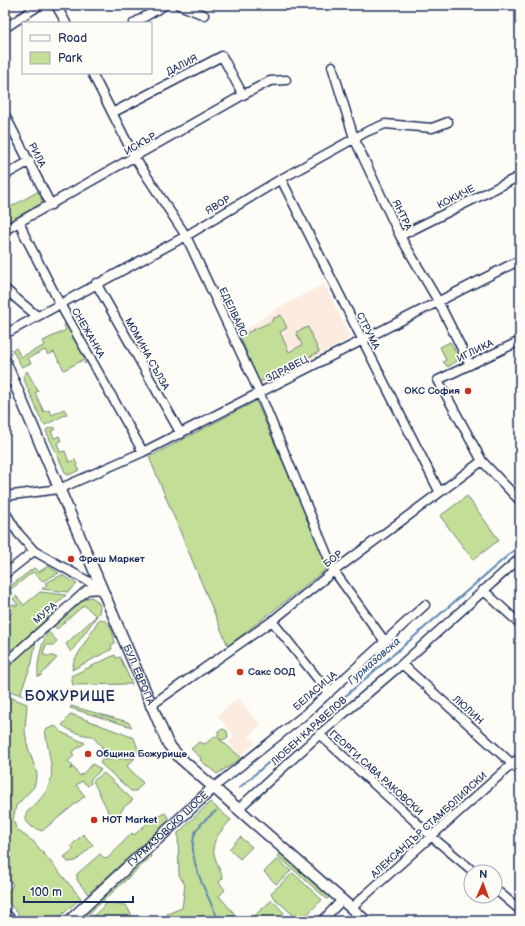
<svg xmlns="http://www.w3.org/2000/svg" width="525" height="926" font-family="'Balsamiq Sans',sans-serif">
<rect width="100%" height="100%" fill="#fdfcf7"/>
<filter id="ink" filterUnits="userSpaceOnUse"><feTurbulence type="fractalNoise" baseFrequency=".025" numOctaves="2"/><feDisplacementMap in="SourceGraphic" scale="8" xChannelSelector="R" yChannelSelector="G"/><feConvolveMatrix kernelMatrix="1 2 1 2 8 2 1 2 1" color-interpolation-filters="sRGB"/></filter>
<g filter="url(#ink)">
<path fill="#fcece0" d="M324 284 351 338 259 387 236 336 278 308Z
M238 698 261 725 249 736 255 743 240 756 228 742 235 736 217 716Z"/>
<path fill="#c3de96" stroke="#6f867a" d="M39 191 42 200 41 204 5 223V210Z
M281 315 287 328 280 332 289 352 302 345 296 332 308 327 319 352 258 383 244 354 247 353 240 336 273 321 272 319Z
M67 324 87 362 85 364 83 360 64 370 54 352 48 355 45 350 28 358 31 363 22 367 12 350 16 348 21 357 45 345 43 341 66 330 64 325Z
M450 342 458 355 457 361 448 367 443 362 446 360 440 347Z
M27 371 38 391 35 393 44 412 49 410 52 415 64 409 67 414 45 425 43 424 23 377Z
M256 401 329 567 228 646 149 457Z
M54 427 56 429 51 431 54 438 59 436 61 441 57 443 60 452 65 451 69 462 75 460 79 470 69 475 66 474 46 431 47 429Z
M467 496 499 540 473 560 440 516Z
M48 566 59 573 43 581 33 572 10 590 13 594 10 596 5 590 34 568 39 572Z
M62 575 77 584 68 592 42 589 47 585 45 583Z
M40 592 66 595 53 607 57 610 5 656V619L13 612 8 607 13 604 16 606 18 605 13 599 16 596 24 605Z
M91 597 96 600 100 605 99 613 71 652 66 644 96 616 84 605 57 629 54 626 78 601Z
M99 619C111 619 113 634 115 643L111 645 112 649 72 670 74 661Z
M48 631 57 641 53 645H46L43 653 46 656H53L57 658 39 677 38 676C37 660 41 646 48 631Z
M36 639 32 663 21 691 23 696 5 689V668Z
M115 655 116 658 120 657 132 684 73 685 71 676Z
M5 695 27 704 25 730 27 744 37 774 34 787 16 806 13 820 17 830 34 842 81 898 55 921H24L5 898V896L13 885 5 874Z
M71 706 128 722 132 727 70 708Z
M71 714 134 738 139 752 104 754 102 747 92 736C81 735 71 732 62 725Z
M55 726 63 733 85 743 72 752 74 756 68 761 73 766 69 770 73 767 80 776 93 764 101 770 90 780 91 783 88 786 82 781 76 785 85 796 42 831 32 827 26 821V813C62 782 51 772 45 730Z
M223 729 227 731 228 737 223 740 219 739 242 758 217 774 200 760 201 758 191 749 199 742 205 744 215 736 218 738V731Z
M135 758 127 766 143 783 136 791H131L100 763 102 760Z
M104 773 133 800 124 807 115 821H109L107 809 93 781Z
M210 802 231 820C207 845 211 848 223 878L219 882 225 890 219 896 241 921H165L167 914 182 908 185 885 179 875 178 833Z
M165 813 169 819 168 822 88 894 77 880V874L100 854 105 859 108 858 132 833 134 835 151 820Z
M83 834 93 845 76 861 68 862 64 857 74 849 71 846Z
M240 837 252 847 240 859 229 849Z
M149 853 151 857 81 921H75Z
M281 853 331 896 327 899 279 857 278 855Z
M277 859 291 871 276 884 264 872Z
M293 873 322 900 300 921 273 897 271 893Z
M272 900 284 913 276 921H253L251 919Z
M107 903 126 905 133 918 138 919 141 916H145V921H88Z"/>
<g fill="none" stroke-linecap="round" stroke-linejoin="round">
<path stroke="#6189b4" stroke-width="2" d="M239 788 520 545
M216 811C209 817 200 823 196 831 184 856 209 897 219 921"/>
<defs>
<path id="minor" d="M56 5 66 23
M179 5 204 15
M134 23 165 5
M5 28 40 5
M332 66 354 138 400 236 438 301 470 365
M92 73 135 158 186 236 260 394 334 571 386 643
M112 113 222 56 243 95
M5 115 51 205
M5 175 30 161
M281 179 439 491
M20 222 24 234 60 304 143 452
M5 230 243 95 270 81 286 80
M400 236 520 176
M96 283 181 434
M5 289 37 316
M5 334 186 236 281 179 366 132 385 124 432 128 448 122
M482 461 438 380 520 341
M5 496 59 489 143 452 520 260
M5 512 18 533 34 551 102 589
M5 574 34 551
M483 590 520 624
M272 621 329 693
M5 663 87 590 102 589
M402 664 520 771
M150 706 272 621 334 571 482 461 520 501
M319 734 431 836 474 872
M214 787 303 716 425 605
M238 809 321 733 402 664 520 558
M495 889 520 910
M351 908 520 757
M5 913 13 921
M322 921 342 900"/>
<g id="tertiary">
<path id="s1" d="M5 361 168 744 180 758 366 921"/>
<path id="s2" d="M69 921 214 787"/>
</g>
</defs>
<use href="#minor" stroke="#1b2f5e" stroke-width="11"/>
<use href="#tertiary" stroke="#1b2f5e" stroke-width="13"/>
<use href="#minor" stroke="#fdfcf7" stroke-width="8"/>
<use href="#tertiary" stroke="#fdfcf7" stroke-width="10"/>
</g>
</g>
<g fill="#c8321e" stroke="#fdfcf7" stroke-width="1.5">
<circle cx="468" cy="391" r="4"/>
<circle cx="71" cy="559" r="4"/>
<circle cx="240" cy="672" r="4"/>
<circle cx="88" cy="754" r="4"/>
<circle cx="94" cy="820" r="4"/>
</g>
<g text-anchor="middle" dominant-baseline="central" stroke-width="3.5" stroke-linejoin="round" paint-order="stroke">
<g font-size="10" fill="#1b2f5e" stroke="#fdfcf7">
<text transform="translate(182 65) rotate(-27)">ДАЛИЯ</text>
<text transform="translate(140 144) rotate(-30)">ИСКЪР</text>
<text transform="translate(37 155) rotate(63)">РИЛА</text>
<text transform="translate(456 197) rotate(-27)">КОКИЧЕ</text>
<text transform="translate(218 205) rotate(-31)">ЯВОР</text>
<text transform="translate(402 215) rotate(64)">ЯНТРА</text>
<text transform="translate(233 312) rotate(65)">ЕДЕЛВАЙС</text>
<text transform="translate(368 331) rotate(63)">СТРУМА</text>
<text transform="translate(88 333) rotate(60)">СНЕЖАНКА</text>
<text transform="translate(475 351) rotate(-26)">ИГЛИКА</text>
<text transform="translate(147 354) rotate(61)">МОМИНА СЪЛЗА</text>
<text transform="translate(287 369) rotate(-27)">ЗДРАВЕЦ</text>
<text transform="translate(333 559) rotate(-38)">БОР</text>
<text transform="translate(45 613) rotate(-42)">МУРА</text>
<text stroke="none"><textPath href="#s1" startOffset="341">БУЛ. ЕВРОПА</textPath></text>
<text transform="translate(315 691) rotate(-41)">БЕЛАСИЦА</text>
<text transform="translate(468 710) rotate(42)">ЛЮЛИН</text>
<text transform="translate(309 731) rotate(-42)">ЛЮБЕН КАРАВЕЛОВ</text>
<text transform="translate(376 773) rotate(42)">ГЕОРГИ САВА РАКОВСКИ</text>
<text transform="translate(429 825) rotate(-42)">АЛЕКСАНДЪР СТАМБОЛИЙСКИ</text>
<text stroke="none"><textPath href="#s2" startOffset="135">ГУРМАЗОВСКО ШОСЕ</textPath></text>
</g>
<g font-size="10" font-weight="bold" fill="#1b2f5e" stroke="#fdfcf7" text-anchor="start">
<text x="460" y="391" text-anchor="end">ОКС София</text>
<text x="79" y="559">Фреш Маркет</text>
<text x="248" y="672">Сакс ООД</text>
<text x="96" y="754">Община Божурище</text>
<text x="102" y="820">HOT Market</text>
</g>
<g font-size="11" font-style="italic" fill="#3e5c89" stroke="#fdfcf7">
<text transform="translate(374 661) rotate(-41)">Гурмазовска</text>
</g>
<g font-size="14" font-weight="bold" letter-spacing="1" fill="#1b2f5e" stroke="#fdfcf7">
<text x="70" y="696">БОЖУРИЩЕ</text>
</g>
</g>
<rect width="525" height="926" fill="none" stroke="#fdfcf7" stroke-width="20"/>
<rect x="10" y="10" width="505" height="906" fill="none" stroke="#1b2f5e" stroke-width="1.5" filter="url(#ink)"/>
<rect x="22" y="22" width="130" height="52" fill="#fdfcf7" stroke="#a3aaba"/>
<rect x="30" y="35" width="20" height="6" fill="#fdfcf7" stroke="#a3aaba"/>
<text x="58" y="42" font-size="12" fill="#1b2f5e">Road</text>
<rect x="30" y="52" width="20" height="12" fill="#c3de96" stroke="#a3aaba"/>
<text x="58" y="62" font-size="12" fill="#1b2f5e">Park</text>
<g transform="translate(483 884) rotate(2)"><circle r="19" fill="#fdfcf7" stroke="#a3aaba"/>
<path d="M0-3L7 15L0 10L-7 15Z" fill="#c8321e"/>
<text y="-6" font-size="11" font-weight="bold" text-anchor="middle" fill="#1b2f5e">N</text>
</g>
<path d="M24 896v6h109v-6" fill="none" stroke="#1b2f5e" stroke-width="2"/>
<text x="30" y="896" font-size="12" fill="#1b2f5e" stroke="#fdfcf7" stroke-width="3" paint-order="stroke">100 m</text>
</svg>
